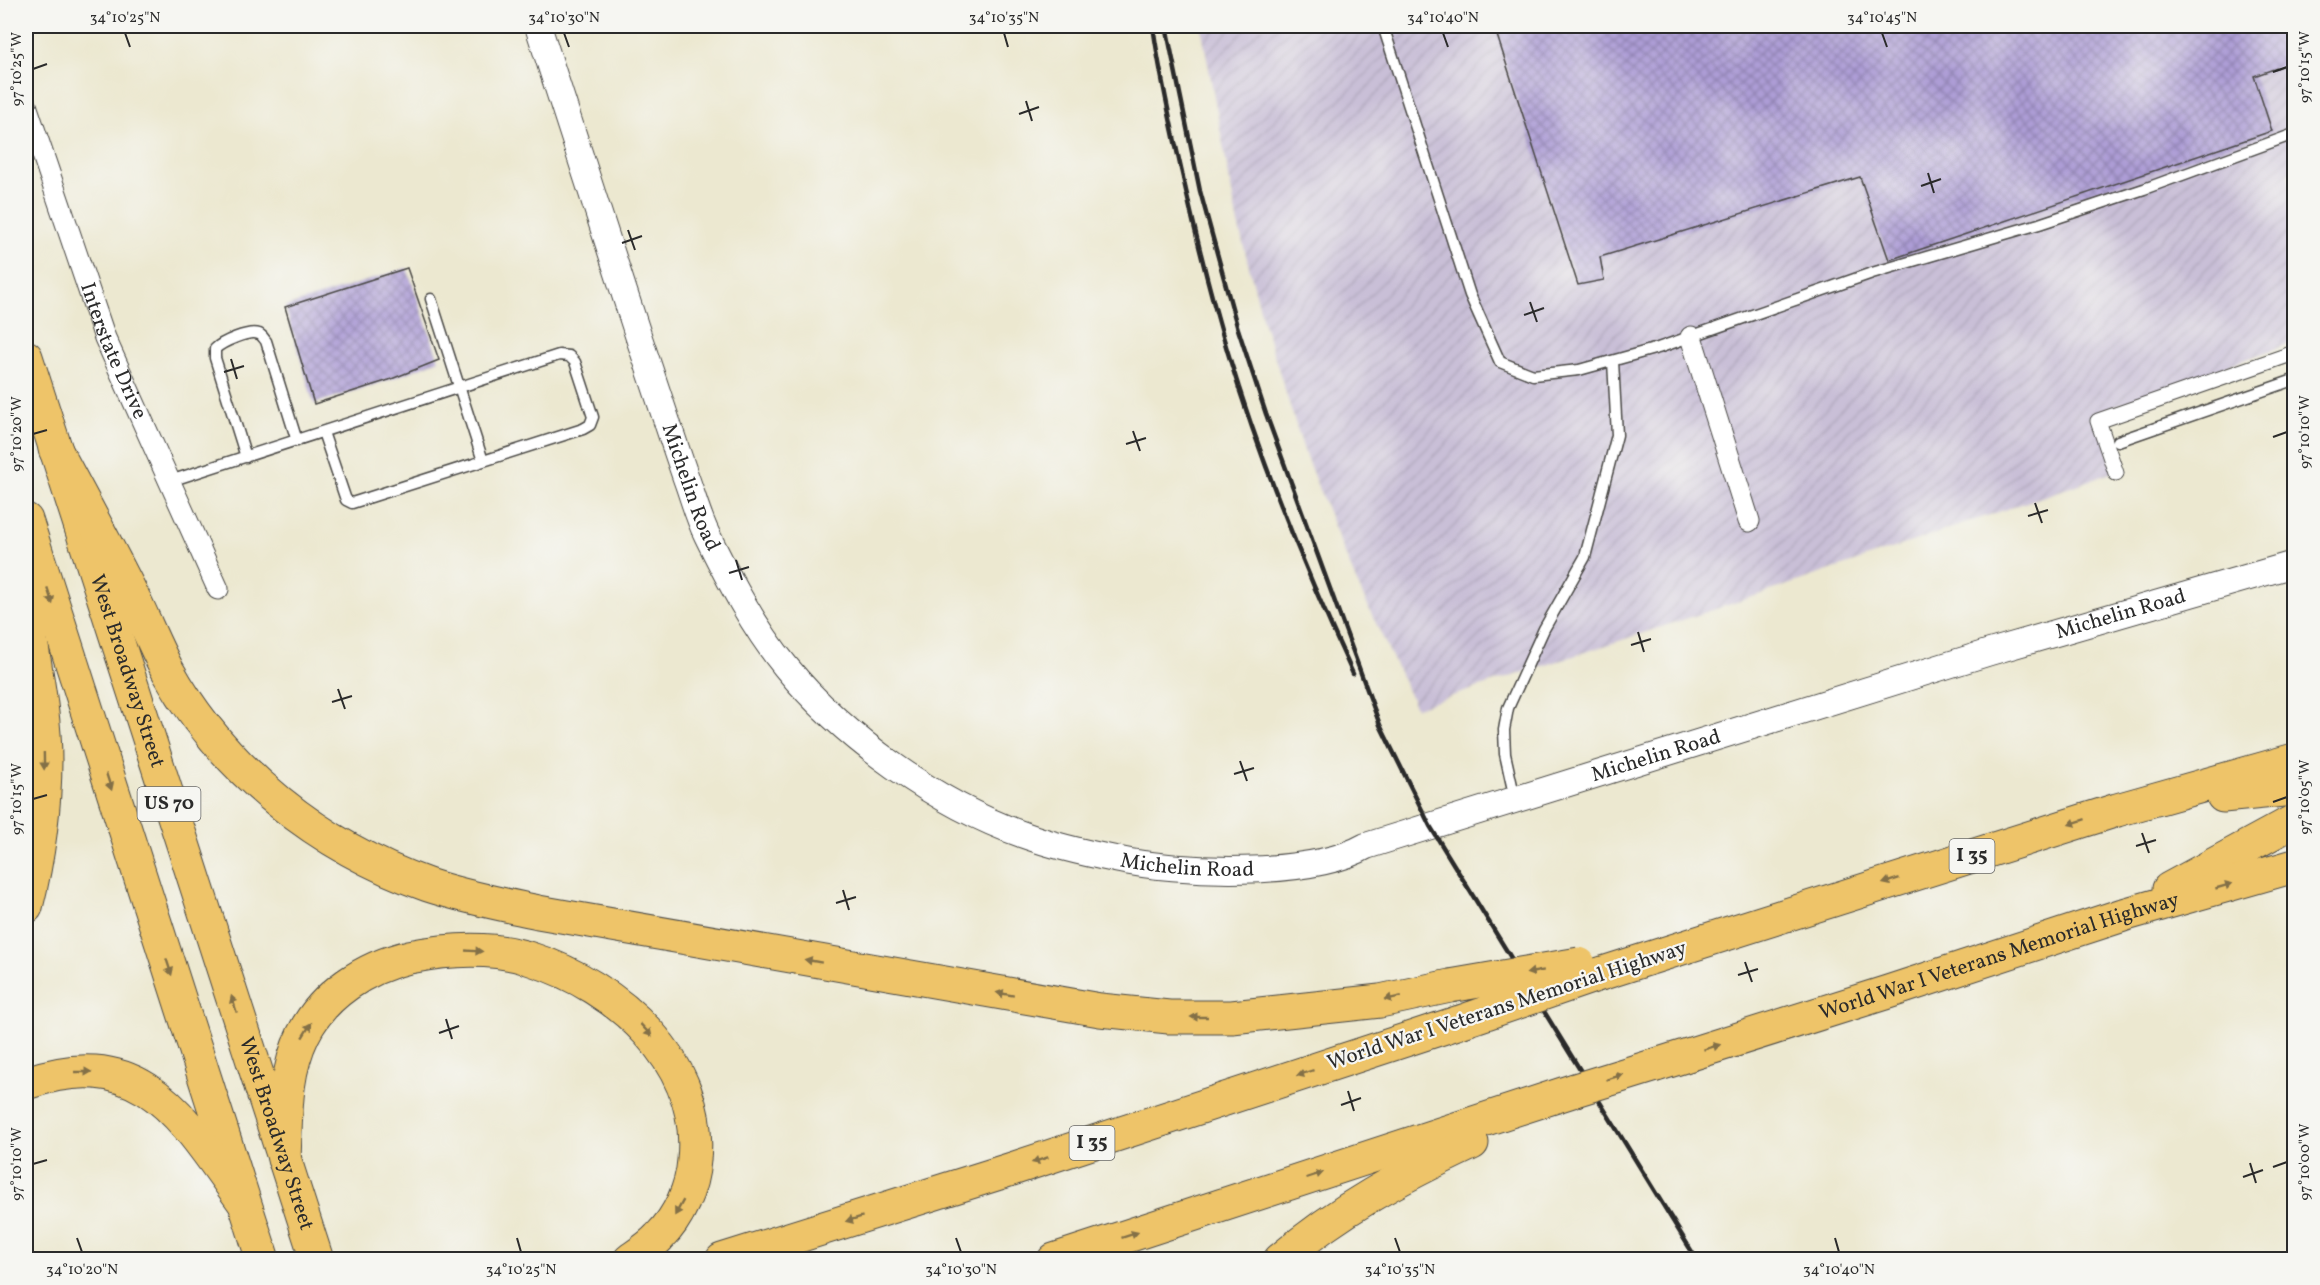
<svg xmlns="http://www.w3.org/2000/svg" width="2320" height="1285" font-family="Vollkorn,serif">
<defs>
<pattern id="industrial-furrows" width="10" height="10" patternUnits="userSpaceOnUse" patternTransform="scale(1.5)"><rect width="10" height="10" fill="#c9bfd7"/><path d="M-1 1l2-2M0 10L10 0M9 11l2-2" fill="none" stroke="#ada4b9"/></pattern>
<pattern id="building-cross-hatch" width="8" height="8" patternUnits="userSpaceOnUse" patternTransform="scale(1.5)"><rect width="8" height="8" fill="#ad9dd6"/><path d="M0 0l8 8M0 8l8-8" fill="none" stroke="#8d80ae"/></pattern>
</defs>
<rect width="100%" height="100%" fill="#f6f6f2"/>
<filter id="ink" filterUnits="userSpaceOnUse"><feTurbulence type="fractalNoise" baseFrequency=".0167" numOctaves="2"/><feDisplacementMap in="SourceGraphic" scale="12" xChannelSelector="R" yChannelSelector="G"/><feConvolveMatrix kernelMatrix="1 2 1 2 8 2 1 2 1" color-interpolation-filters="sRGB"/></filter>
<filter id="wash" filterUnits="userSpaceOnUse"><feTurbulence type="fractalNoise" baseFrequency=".008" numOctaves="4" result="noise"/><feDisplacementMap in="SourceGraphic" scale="24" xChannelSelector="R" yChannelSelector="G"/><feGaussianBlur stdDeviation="1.35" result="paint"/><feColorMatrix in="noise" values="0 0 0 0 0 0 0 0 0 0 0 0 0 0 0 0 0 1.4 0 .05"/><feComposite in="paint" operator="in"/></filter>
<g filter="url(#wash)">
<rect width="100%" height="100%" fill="#ece8d0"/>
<path fill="url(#industrial-furrows)" d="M1201 26H2294V172L2288 174 2294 198V342L2098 412 2120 470 1773 590 1416 708 1356 581 1306 457 1262 317 1237 220Z"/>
<g id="blocks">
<path fill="url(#building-cross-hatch)" d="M1494 26H2294V62L2254 76 2272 131 1889 260 1860 177 1600 257 1604 280 1578 285Z
M407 268 439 360 389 380 314 404 285 307Z"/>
</g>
</g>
<g filter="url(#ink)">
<use href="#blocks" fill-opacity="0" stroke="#484744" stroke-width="1.5"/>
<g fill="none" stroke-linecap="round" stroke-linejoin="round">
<defs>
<path id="service" d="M1383 26 1470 295 1500 362 1533 375 1579 370 1658 348 1872 273 2039 224 2144 189 2294 134
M431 299 483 461
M2118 441 2294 380
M246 457 215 358V349C222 342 249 330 259 334 262 335 264 339 266 341L297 441
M170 481 559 355 569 356 575 362 593 417 590 425 583 429 352 503 346 500 323 432
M1515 799 1505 754 1504 730 1508 708 1544 629 1585 557 1617 435 1613 361"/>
<path id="pedestrian" d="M2116 473 2098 421 2294 353"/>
<g id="minor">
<path id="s1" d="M26 105 105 338 218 589"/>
<path d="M1691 337 1749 521"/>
</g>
<g id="tertiary">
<path id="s2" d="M538 26C572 130 605 234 639 338 655 385 670 432 686 478 693 497 698 517 707 535 729 580 754 628 786 667 844 738 938 805 1024 835 1054 846 1085 853 1115 859 1178 873 1310 878 1366 846L1990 652 2294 564"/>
</g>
<path id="primary" d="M26 520 263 1260"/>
<g id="trunk">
<path id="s3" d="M26 357 317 1260"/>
</g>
<g id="motorway">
<path d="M55 449C81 498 108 547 133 597 145 621 155 647 168 671 224 771 320 847 428 885 464 897 501 904 538 912L1100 1010 1169 1017H1232L1380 1001 1450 986"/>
<path d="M26 609C33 659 45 710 45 760 45 810 38 859 26 907"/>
<path d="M2223 796 2294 789"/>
<path d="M2169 889 2294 821"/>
<path d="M1600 974 2117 810 2294 760"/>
<path id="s4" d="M1656 1065 1888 992 2123 915 2294 866"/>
<path d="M26 1083C144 1042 183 1119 243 1201"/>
<path d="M284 1159C286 1117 284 1074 303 1035 323 994 366 967 409 957 449 949 492 946 531 959 617 986 704 1062 694 1160 692 1188 679 1217 659 1237 651 1246 640 1253 630 1260"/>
<path d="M722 1260 1012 1169 1460 1022"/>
<path d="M1054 1260 1575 1090"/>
<path d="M1280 1260C1341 1208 1400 1177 1472 1143"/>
</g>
</defs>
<use href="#service" stroke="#484744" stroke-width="13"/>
<use href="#pedestrian" stroke="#484744" stroke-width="17"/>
<use href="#minor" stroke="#484744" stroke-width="23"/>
<use href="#tertiary" stroke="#484744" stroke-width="28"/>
<use href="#primary" stroke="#484744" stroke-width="35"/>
<use href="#trunk" stroke="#484744" stroke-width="35"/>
<use href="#motorway" stroke="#484744" stroke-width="35"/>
<use href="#service" stroke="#fff" stroke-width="10"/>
<use href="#pedestrian" stroke="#fff" stroke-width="15"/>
<use href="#minor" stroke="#fff" stroke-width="21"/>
<use href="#tertiary" stroke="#fff" stroke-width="26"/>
<use href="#primary" stroke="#eec469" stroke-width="33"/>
<use href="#trunk" stroke="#eec469" stroke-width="33"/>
<use href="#motorway" stroke="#eec469" stroke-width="33"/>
<path stroke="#2b2b2b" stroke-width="4.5" d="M1153 26C1161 82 1174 139 1187 195 1199 248 1212 301 1228 353 1261 463 1305 570 1353 674
M1166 26 1200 191 1237 326 1266 414 1380 725 1430 826 1697 1260"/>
<defs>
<path id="motorway-bridge" d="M1450 986 1579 964
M1460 1022 1600 974
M1575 1090 1656 1065"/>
</defs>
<use href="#motorway-bridge" stroke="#484744" stroke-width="35" stroke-linecap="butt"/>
<use href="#motorway-bridge" stroke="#eec469" stroke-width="33"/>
</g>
<defs><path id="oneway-solid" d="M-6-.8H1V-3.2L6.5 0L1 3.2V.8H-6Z" transform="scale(1.5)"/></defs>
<g fill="#837047">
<use href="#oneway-solid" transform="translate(50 596) rotate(72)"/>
<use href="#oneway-solid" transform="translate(44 761) rotate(89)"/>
<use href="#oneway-solid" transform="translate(109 782) rotate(72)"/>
<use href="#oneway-solid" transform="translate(2077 822) rotate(162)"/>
<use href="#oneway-solid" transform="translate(1891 881) rotate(162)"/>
<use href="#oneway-solid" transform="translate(2224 886) rotate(-16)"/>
<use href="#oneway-solid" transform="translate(474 951) rotate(3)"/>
<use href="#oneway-solid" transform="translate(813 961) rotate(-170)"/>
<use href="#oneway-solid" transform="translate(169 967) rotate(72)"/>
<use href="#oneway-solid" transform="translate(1535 972) rotate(170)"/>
<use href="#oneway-solid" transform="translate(1005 994) rotate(-170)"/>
<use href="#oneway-solid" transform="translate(1393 998) rotate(168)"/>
<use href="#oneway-solid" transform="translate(234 1004) rotate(-108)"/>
<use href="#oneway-solid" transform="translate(1199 1017) rotate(-180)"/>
<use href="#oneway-solid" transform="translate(307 1030) rotate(-58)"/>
<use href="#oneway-solid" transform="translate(646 1030) rotate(47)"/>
<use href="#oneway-solid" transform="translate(1712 1047) rotate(-17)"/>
<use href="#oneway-solid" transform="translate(83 1072)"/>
<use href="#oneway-solid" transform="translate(1305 1073) rotate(162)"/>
<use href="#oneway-solid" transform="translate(1615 1077) rotate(-17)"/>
<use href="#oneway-solid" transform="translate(1040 1160) rotate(162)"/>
<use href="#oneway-solid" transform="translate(1315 1175) rotate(-18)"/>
<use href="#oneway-solid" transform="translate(679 1208) rotate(119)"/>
<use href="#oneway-solid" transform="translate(854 1219) rotate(163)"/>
<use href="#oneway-solid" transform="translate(1130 1235) rotate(-18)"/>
</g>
</g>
<path fill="none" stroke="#2b2b2b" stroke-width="2" d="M125 33 130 47M564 33 569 47M1004 33 1008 47M1443 33 1448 47M1882 33 1887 47M33 69 47 64M2273 72 2287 67M1026 101 1032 121M1019 114 1039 107M1928 173 1934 193M1921 186 1941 179M628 230 635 250M622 243 642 236M1530 302 1537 322M1524 315 1544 308M231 359 237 379M224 372 244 366M1133 431 1140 451M33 434 47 430M2273 437 2287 432M1126 444 1146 438M2035 503 2042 523M2028 516 2048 510M736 560 742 580M729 573 749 567M1638 632 1644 652M1631 645 1651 639M338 689 345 709M332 702 352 696M1240 761 1247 781M1234 774 1254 768M33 799 47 795M2273 802 2287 797M2142 833 2149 853M2136 846 2156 840M843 890 849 910M836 903 856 897M1745 962 1752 982M1738 975 1758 969M446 1019 452 1039M439 1033 459 1026M1348 1091 1354 1111M1341 1105 1361 1098M2250 1163 2256 1183M33 1164 47 1160M2273 1167 2287 1162M2243 1177 2263 1170M77 1238 82 1252M517 1238 521 1252M956 1238 961 1252M1395 1238 1400 1252M1835 1238 1839 1252"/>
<g text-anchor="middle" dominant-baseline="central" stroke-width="4.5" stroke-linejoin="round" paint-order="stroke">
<g fill="#f6f6f2" stroke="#686867" stroke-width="1.5">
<rect x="137.5" y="787" width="63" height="34" rx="4.5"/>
<rect x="1949.5" y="839" width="45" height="34" rx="4.5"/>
<rect x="1069.5" y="1126" width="45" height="34" rx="4.5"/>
</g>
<g font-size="20" font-weight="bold" fill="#2b2b2b">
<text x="169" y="804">US 70</text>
<text x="1972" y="856">I 35</text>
<text x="1092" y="1143">I 35</text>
</g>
<g font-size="21" fill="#2b2b2b" stroke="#f6f6f2">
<text stroke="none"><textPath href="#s1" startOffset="261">Interstate Drive</textPath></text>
<text stroke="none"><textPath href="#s2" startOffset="486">Michelin Road</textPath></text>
<text stroke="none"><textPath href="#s2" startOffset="2124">Michelin Road</textPath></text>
<text stroke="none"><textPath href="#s3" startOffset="330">West Broadway Street</textPath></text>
<text stroke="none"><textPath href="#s2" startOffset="1638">Michelin Road</textPath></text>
<text stroke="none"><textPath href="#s2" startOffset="1152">Michelin Road</textPath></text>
<text stroke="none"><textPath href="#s4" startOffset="360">World War I Veterans Memorial Highway</textPath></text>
<text transform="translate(1507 1006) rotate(-18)">World War I Veterans Memorial Highway</text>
<text stroke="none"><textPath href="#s3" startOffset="816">West Broadway Street</textPath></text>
</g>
</g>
<rect width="2320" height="1285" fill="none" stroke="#f6f6f2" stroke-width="66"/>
<rect x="33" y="33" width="2254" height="1219" fill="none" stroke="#2b2b2b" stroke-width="2"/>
<g font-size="15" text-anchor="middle" fill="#2b2b2b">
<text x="125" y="22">34°10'25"N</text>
<text x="564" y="22">34°10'30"N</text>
<text x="1004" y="22">34°10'35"N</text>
<text x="1443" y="22">34°10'40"N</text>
<text x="1882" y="22">34°10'45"N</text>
<text transform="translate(2304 67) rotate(-90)" y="5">97°10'15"W</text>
<text transform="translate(16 69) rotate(-90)" y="5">97°10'25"W</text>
<text transform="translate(2304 432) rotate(-90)" y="5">97°10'10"W</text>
<text transform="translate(16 434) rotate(-90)" y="5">97°10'20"W</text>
<text transform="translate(2304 797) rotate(-90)" y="5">97°10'05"W</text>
<text transform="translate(16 799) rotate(-90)" y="5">97°10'15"W</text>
<text transform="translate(2304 1162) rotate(-90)" y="5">97°10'00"W</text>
<text transform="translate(16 1164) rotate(-90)" y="5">97°10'10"W</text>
<text x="82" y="1274">34°10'20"N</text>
<text x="521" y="1274">34°10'25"N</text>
<text x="961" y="1274">34°10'30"N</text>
<text x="1400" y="1274">34°10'35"N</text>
<text x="1839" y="1274">34°10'40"N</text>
</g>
</svg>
